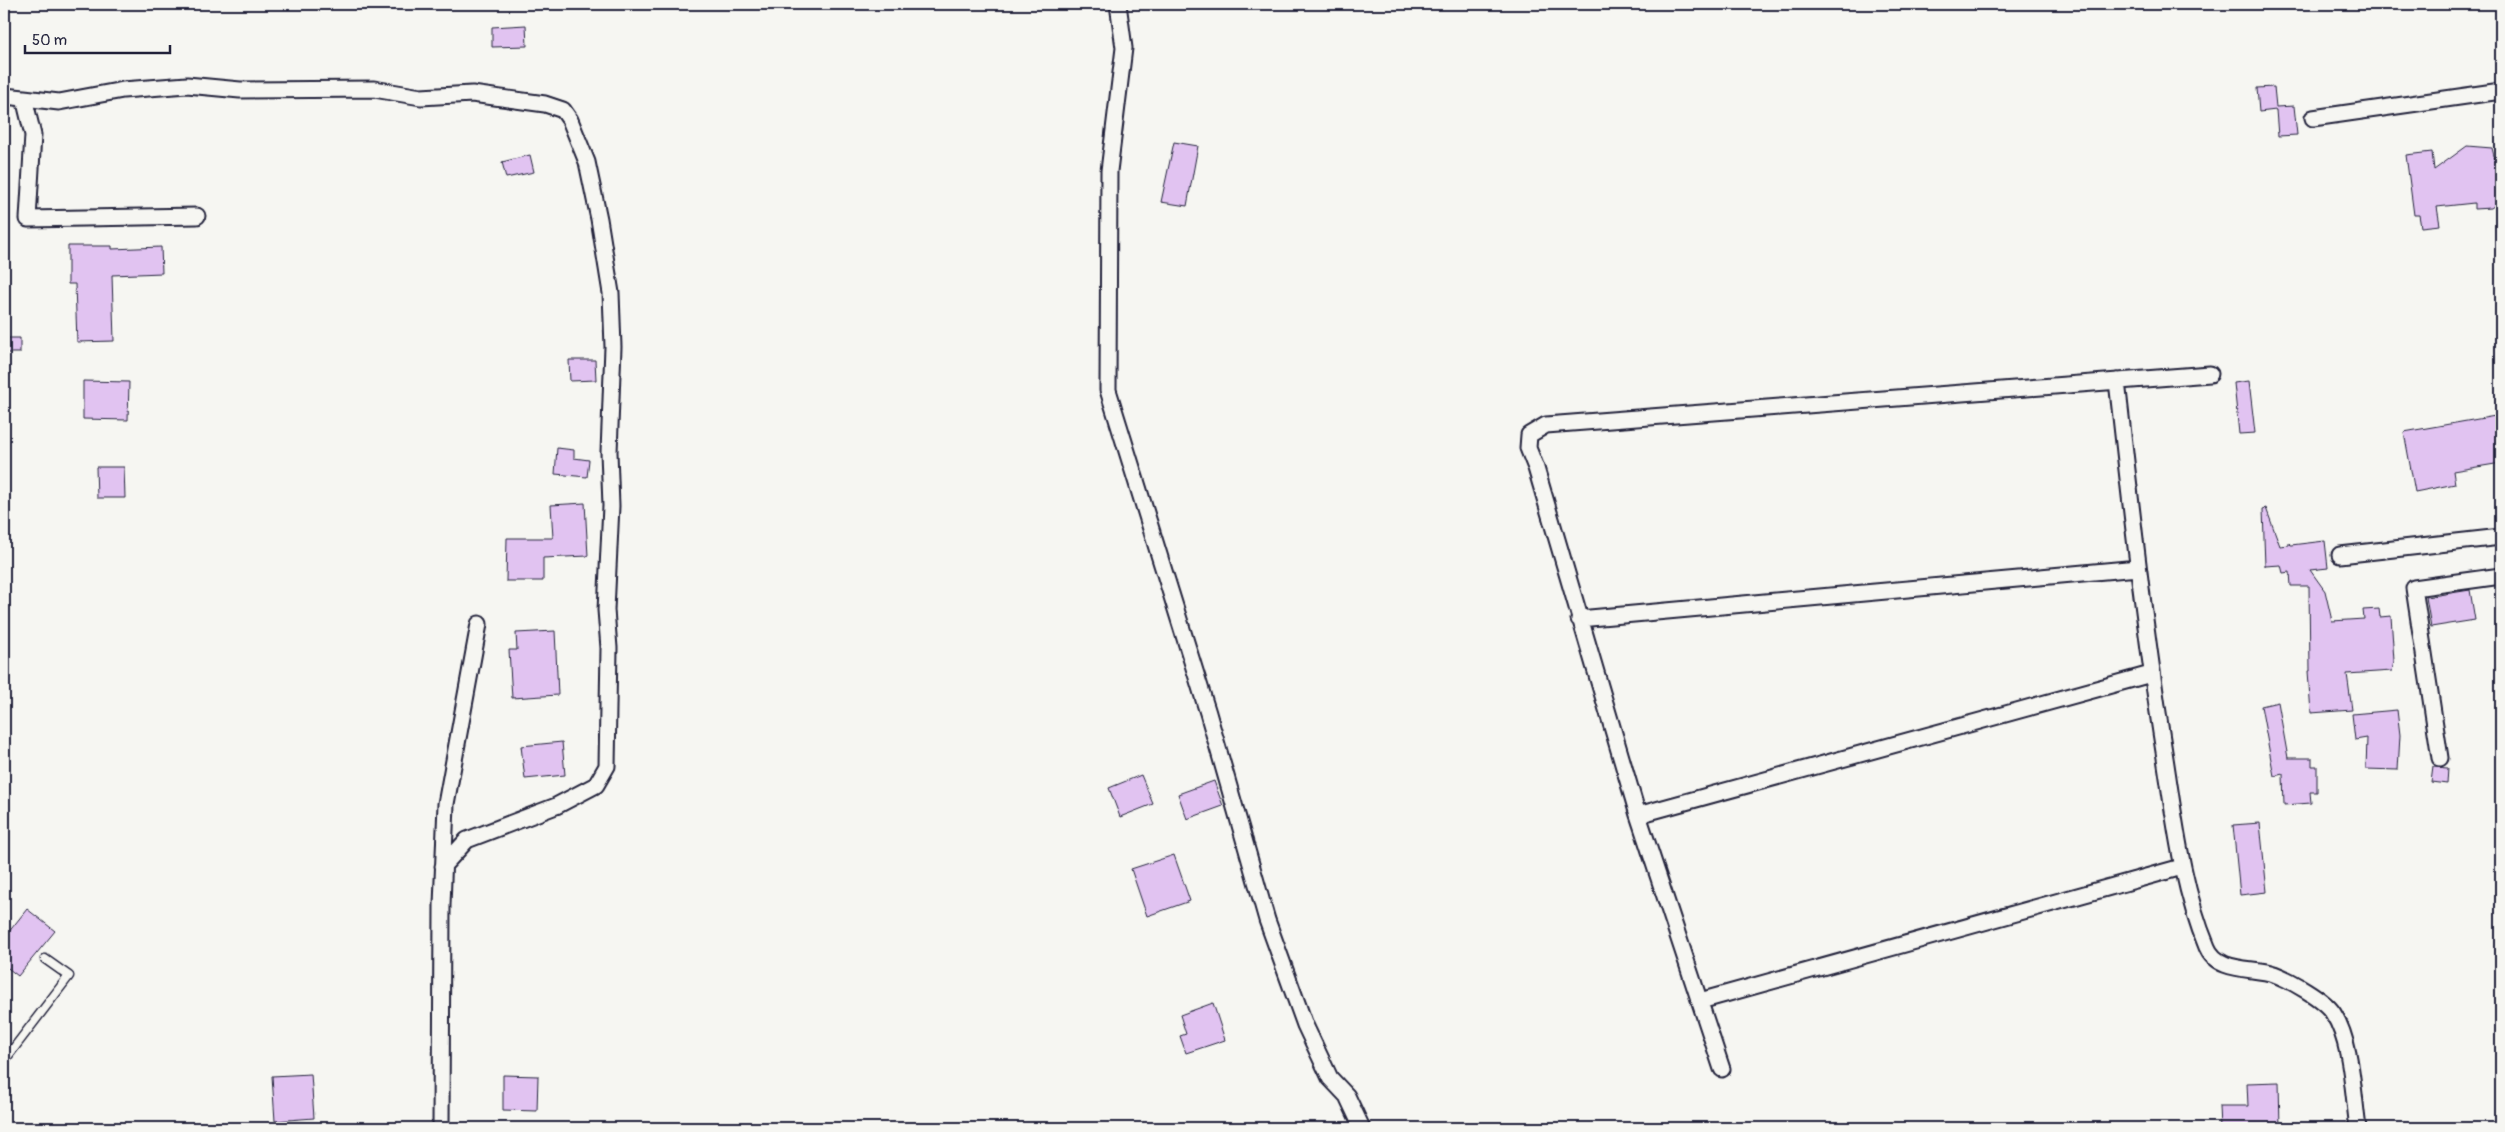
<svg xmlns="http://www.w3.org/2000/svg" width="2505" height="1132" font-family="Pangolin,sans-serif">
<rect width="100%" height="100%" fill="#f6f6f2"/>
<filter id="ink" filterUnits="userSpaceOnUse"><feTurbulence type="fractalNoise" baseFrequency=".02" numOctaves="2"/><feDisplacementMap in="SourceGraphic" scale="10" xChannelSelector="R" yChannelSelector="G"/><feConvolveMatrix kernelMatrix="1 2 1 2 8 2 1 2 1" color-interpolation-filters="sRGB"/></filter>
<g filter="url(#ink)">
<path fill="#e1c3f1" stroke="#22223b" d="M526 25 527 46 492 47V27Z
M2274 87 2276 107 2294 106 2297 135 2278 136 2276 110 2259 112 2257 88Z
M1174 142 1198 146 1187 206 1161 202Z
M2467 146 2492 148 2495 160 2501 164V182L2499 183 2501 201 2491 208 2474 209V203L2437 207 2440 225 2421 227 2419 215H2414L2406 155 2432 152 2434 170Z
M530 155 534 172 506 178 502 162Z
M68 246H112V249L161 247 162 273 112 275 114 341 77 342 75 284H68Z
M4 338H20V353H4Z
M569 360H595L596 380 570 381Z
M83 381 129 382 128 420 83 419Z
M2249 381 2255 433 2239 434 2234 383Z
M2501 415V463L2453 471 2455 484 2415 492 2404 432Z
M557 448 574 450V458L589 460 587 477 555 474Z
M96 467H124L125 498H97Z
M585 503 588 556 543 558V581H506L507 538H553L551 505Z
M2266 508 2280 546 2289 545V543L2291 545 2325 541 2328 568 2310 570 2325 591 2332 621 2364 619 2363 610 2379 609 2380 617 2391 616 2394 661 2392 671 2347 674 2352 710 2311 713 2308 671H2310L2309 586H2291L2290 572 2283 573 2281 565 2265 566 2263 509Z
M2470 590 2475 620 2431 627 2426 597Z
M555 631 558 695 512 698 509 650H517L516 633Z
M2278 702 2288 758H2312V766H2317V792H2310L2311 803 2284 805 2283 774 2274 776 2261 706Z
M2397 710 2400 735 2398 770 2366 769 2367 738 2355 740 2352 714Z
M562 742 565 775 525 779 521 746Z
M2433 767 2448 768 2447 784 2431 782Z
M1141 775 1153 804 1120 817 1109 788Z
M1214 781 1223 806 1187 819 1178 794Z
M2260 823 2267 892 2240 895 2233 825Z
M1174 855 1190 901 1147 916 1131 869Z
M27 909 55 931 18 976 4 965V938Z
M1213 1003 1225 1040 1186 1053 1180 1036 1186 1034 1180 1015Z
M311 1074 314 1118 275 1121 272 1076Z
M503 1075 538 1076 537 1111 503 1110Z
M2279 1082 2280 1128H2220L2219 1106H2248L2247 1083Z"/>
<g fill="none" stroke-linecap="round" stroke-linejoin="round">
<defs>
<path id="service" d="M4 1061 69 976 45 959"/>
<path id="minor" d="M1118 4 1124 48 1109 171 1108 390 1208 713 1267 920 1305 1025 1330 1078 1347 1096 1362 1128
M4 96 24 98 33 135 28 219 197 216
M24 98 59 102 123 90 187 85 240 90 374 89 421 97 472 94 545 104 563 110 570 120 587 162 599 219 611 293 613 347 609 452 611 506 606 610 609 648 607 766 596 785 556 806 467 840 443 866
M2313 118 2501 91
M2117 381C2131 507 2145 633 2165 758 2175 822 2182 887 2207 947 2217 973 2253 967 2274 974 2290 980 2324 999 2333 1013 2352 1042 2353 1094 2358 1128
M2340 555 2501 537
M1579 619 2138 568
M2440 758 2414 588 2501 576
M1638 815 2151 674
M1700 1001 2182 867
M1722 1069 1638 815 1536 468 1528 448 1529 435 1546 425 2210 374
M441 1128 442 905 446 804 479 624"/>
</defs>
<use href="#service" stroke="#22223b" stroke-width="11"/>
<use href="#minor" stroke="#22223b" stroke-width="19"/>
<use href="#service" stroke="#f6f6f2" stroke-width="8"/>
<use href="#minor" stroke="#f6f6f2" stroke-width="15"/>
</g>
</g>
<rect width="2505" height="1132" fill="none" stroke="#f6f6f2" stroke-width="20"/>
<rect x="10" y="10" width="2485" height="1112" fill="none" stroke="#22223b" stroke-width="2" filter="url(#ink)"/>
<path d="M25 45v8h145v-8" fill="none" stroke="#22223b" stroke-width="2.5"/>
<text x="32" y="45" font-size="15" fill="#22223b" stroke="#f6f6f2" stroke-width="4" paint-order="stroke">50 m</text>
</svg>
